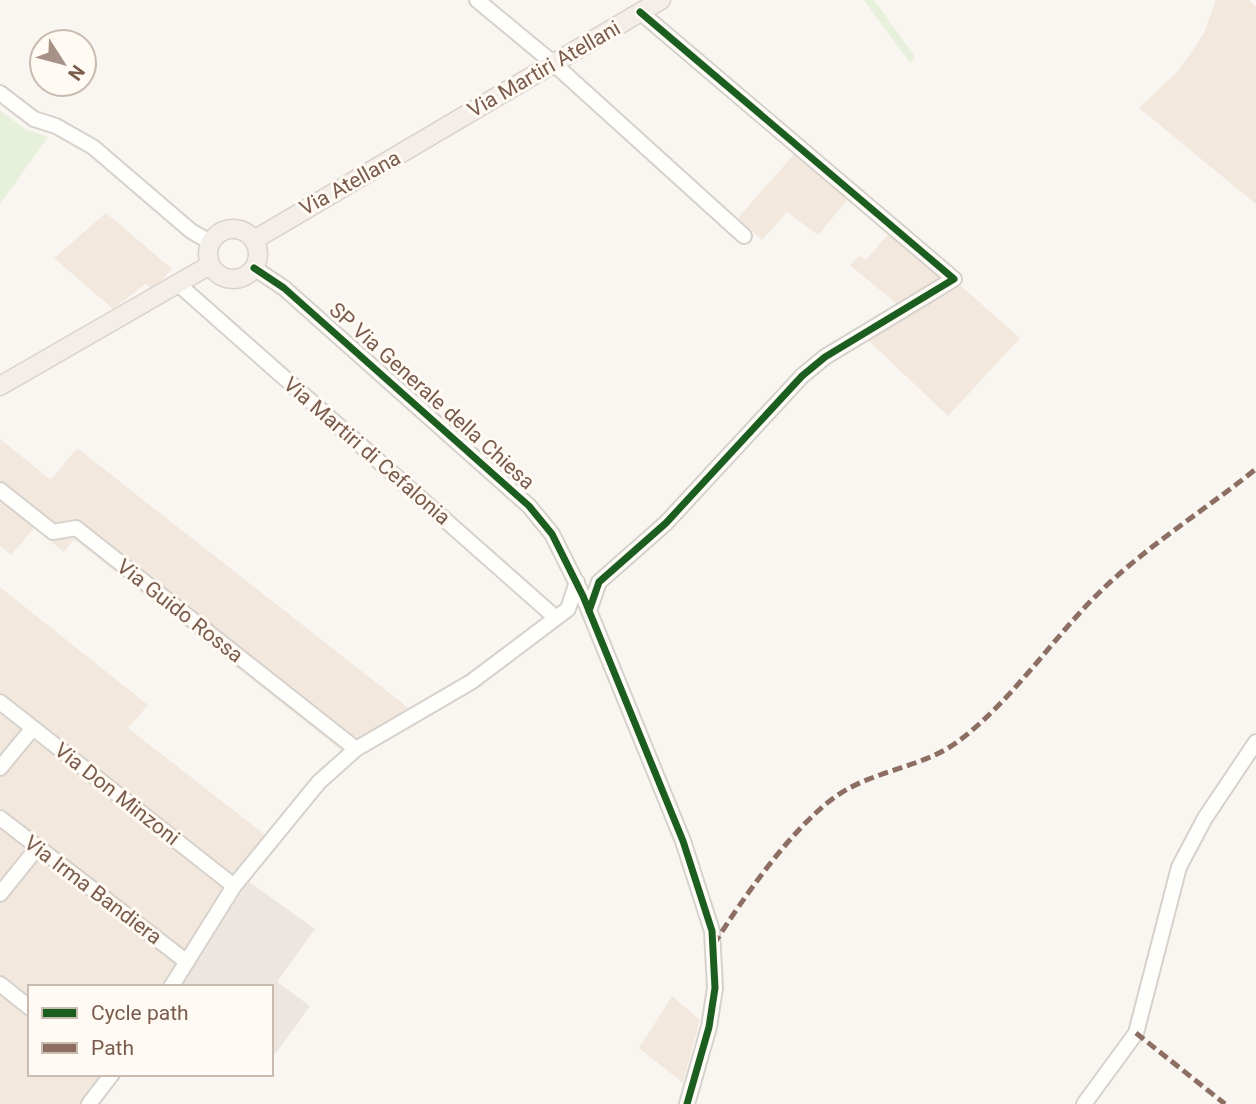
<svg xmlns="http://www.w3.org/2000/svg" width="1256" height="1104" font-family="Roboto,sans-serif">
<rect width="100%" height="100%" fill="#f9f5f0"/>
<path fill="#f2e8de" d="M1216 0H1249L1256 6V204L1139 108 1178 71 1193 50 1204 33Z
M796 152 850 197 818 235 787 212 762 240 738 218Z
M106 213 172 269 154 289 145 284 113 309 54 258Z
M890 232 942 277 899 306 850 265 859 256 866 260Z
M961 286 1020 338 948 416 867 339Z
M0 439 51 480 77 448 411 710 346 754 74 539 64 552 34 528 11 555 0 546Z
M0 587 148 705 128 728 269 838 167 987H30V1074H107L85 1104H0Z
M672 996 700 1020 683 1083 639 1048Z"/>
<path fill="#ede5e0" d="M248 881 315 929 277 982 310 1006 276 1053 271 1050V987H181Z"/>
<path fill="#e7f0db" d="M864 0H874L915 57 910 63Z
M0 110 25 129 48 137 0 204Z"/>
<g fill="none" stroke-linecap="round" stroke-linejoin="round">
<defs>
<path id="minor" d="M477 0 553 63 744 236
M0 93 34 119 56 126 93 147 191 231 210 242
M254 268 284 288 529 506 552 534 583 596 683 841 712 931 715 988 709 1027 687 1104
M177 283 556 618
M0 490 53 532 76 528 356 749
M589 611 599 582 666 523 802 376 825 357 954 279 640 12
M0 702 234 886
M0 768 33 728
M0 818 187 962
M0 894 37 848
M0 984 30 1008
M171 987 234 886 319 782 356 749 471 682 568 609 577 582
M89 1104 112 1074
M1084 1104 1136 1033 1179 867 1205 818 1256 742"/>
<path id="major" d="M208 254a25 25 0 1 1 50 0a25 25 0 1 1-50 0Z
M254 240 661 0
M0 386 210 265"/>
</defs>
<use href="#minor" stroke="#d7d1cb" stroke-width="18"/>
<use href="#major" stroke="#dad1cc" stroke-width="21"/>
<use href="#minor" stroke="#fefefd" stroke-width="14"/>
<use href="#major" stroke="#f3eee8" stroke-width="18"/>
<path stroke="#8d6e63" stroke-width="5" stroke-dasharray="10 5" stroke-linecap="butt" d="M714 944C743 898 791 829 835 797 872 770 924 768 960 740 1016 697 1055 634 1106 586 1153 542 1206 509 1256 469
M1136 1033 1225 1104"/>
<defs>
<path id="cycleway" d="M254 268 284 288 529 506 552 534 583 596 683 841 712 931 715 988 709 1027 687 1104
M589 611 599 582 666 523 802 376 825 357 954 279 640 12"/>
</defs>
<use href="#cycleway" stroke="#fffaf3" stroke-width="11"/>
<use href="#cycleway" stroke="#1b5e20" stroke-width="7"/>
</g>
<g text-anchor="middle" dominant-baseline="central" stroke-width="6" stroke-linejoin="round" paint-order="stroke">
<g font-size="21" fill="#7a5c4d" stroke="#fffaf3">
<text transform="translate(544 69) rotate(-30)">Via Martiri Atellani</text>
<text transform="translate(350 183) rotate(-29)">Via Atellana</text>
<text transform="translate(432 396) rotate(42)">SP Via Generale della Chiesa</text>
<text transform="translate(367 451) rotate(41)">Via Martiri di Cefalonia</text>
<text transform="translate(180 611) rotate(38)">Via Guido Rossa</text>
<text transform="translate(117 794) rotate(38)">Via Don Minzoni</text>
<text transform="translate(93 890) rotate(37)">Via Irma Bandiera</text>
</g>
</g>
<rect x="28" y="985" width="245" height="91" fill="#fffaf3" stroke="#cabbb1" stroke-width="2"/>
<rect x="42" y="1008" width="35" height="10" fill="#1b5e20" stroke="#cabbb1" stroke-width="2"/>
<text x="91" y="1020" font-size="21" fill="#7a5c4d">Cycle path</text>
<rect x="42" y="1043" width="35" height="10" fill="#8d6e63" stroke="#cabbb1" stroke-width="2"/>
<text x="91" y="1055" font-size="21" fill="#7a5c4d">Path</text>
<g transform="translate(63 63) rotate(126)"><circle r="33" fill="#fffaf3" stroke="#cabbb1" stroke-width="2"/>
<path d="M0-5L12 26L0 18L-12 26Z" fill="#a69286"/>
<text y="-10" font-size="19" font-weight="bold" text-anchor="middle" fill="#7a5c4d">N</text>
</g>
</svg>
